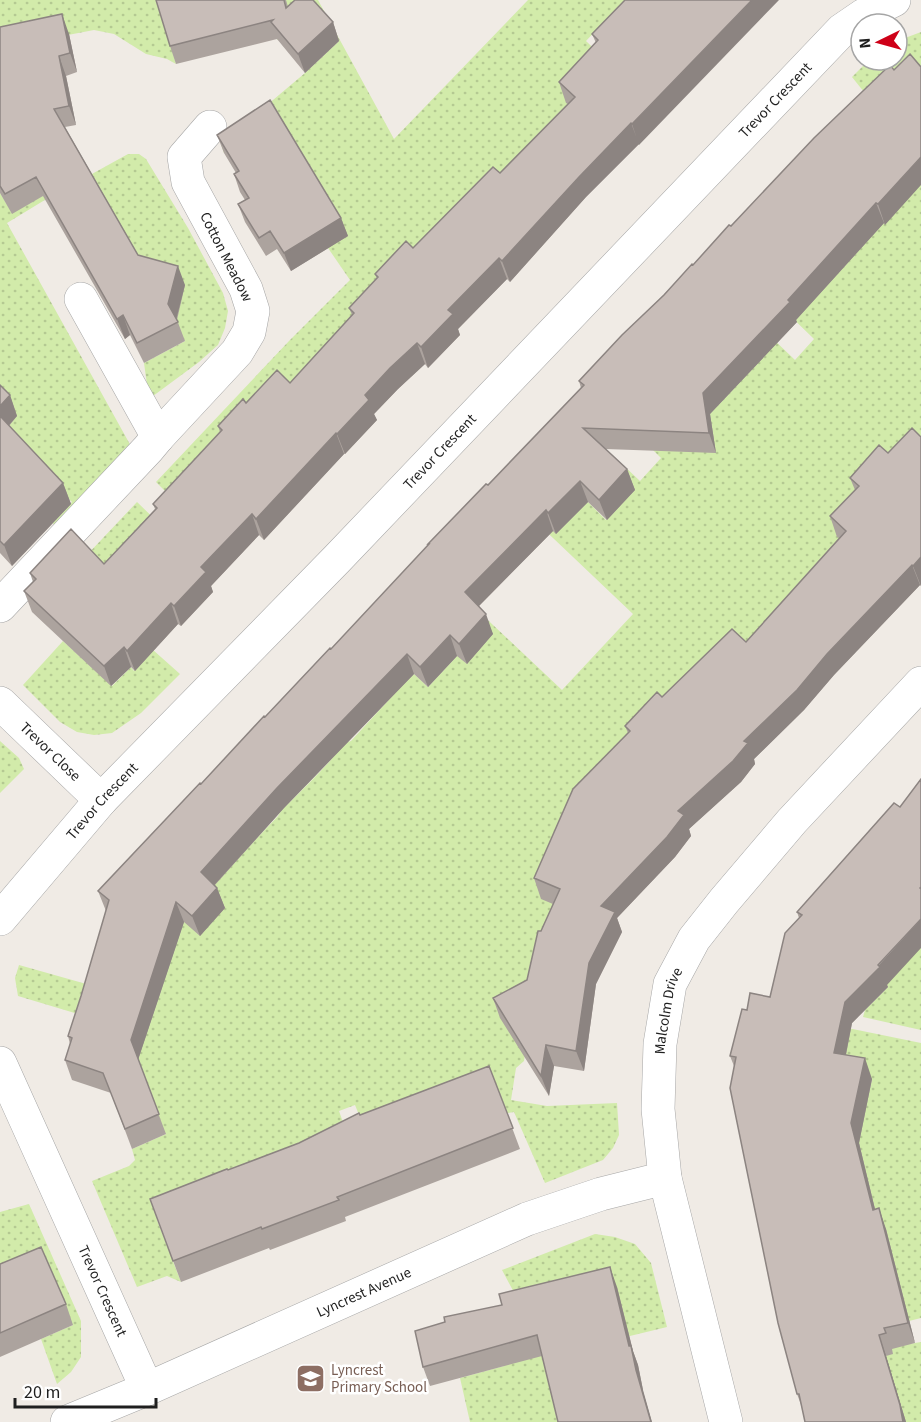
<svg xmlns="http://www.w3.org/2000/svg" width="921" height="1422" font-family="'Source Sans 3',sans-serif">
<defs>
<pattern id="grass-dots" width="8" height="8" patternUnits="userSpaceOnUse" patternTransform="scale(1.5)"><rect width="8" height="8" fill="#d2ebaa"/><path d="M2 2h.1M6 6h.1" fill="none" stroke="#b4c992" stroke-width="1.8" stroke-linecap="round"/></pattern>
</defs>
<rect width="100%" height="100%" fill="#f0ebe5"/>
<path fill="url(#grass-dots)" d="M0 0H158L176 64 167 59 146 54 114 34 94 30 0 48Z
M264 0H318L394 139 528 0H682L604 22 586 41 618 72 580 116 395 390 384 403 337 360 199 525 156 482 289 341 350 280 328 248 276 119 224 153 221 144 305 73 339 41 278 40 273 36Z
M921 32V79L876 107 852 77 869 60H897V41Z
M128 154H139L146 159 188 228 223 293 228 311 225 328 218 345 199 362 149 399 144 363 185 341 53 195 7 223 132 448 55 526 52 522 72 502 10 440 0 398V193L12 213 51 191 54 195Z
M921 156V451L855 553 567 910 528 1036 524 1061 516 1068 511 1100 547 1106 617 1103 619 1135 613 1148 603 1160 545 1183 514 1112 368 1137 355 1105 339 1111 350 1142 157 1220 181 1282 167 1276 137 1287 92 1181 129 1166 135 1160 132 1149 166 1134 125 1099 149 958 202 886 222 875 278 816C282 808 288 804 294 798 311 781 330 763 344 743L351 741 407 680 414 674 428 687 457 656 475 608 562 690 633 614 533 519 588 502 606 520 616 472 622 464 640 481 661 458 643 440 694 412 769 335 795 360 814 339 780 306 840 271 859 250Z
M137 502 167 531 112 584 85 557Z
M134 633 180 674 141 713 112 733 94 735 77 732 60 722 23 685 63 641 112 686 131 667 134 671Z
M0 741 19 758 24 769 0 793Z
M921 947V1030L863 1017 865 1010 888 987 872 975Z
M19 965 97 987 88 1017 18 996 15 978Z
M794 1017 921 1043V1318L905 1322 909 1344 921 1342V1422H876L773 1103 866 1106 872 1079Z
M29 1204 81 1321V1357L71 1372 57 1384 41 1339 73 1325 0 1288V1212Z
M595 1234 615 1237 635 1244 651 1263 667 1327 564 1352 578 1422H470L460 1378 504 1366 517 1298 502 1270Z"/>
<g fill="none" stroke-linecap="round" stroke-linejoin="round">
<defs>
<g id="minor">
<path d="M158 437 237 352 249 332 253 311 246 289 188 182 184 157 210 127"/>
<path d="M0 606 148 449 158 437 81 299"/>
<path id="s1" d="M0 703 101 800"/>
<path id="s2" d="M0 919 101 800 337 559 842 30 864 15 894 0"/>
<path id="s3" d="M0 1063 147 1389"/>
<path id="s4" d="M67 1422 147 1389 527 1219 601 1194 665 1178"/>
<path id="s5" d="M726 1422 665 1178 658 1109 660 1044 670 984 694 939 724 901 792 821 921 683"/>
</g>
</defs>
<use href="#minor" stroke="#a6a6a6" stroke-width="34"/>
<use href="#minor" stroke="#fff" stroke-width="33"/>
</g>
<path fill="#aca39e" d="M156 0H286L288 7 333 22 339 41 305 73 277 39 176 64 170 46Z
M625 0 639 145V144L586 197 510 282 507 279 458 329 460 335 428 368 425 364 398 389 374 414 377 420 345 454H344L264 540 259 535 211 586 213 592 181 626 178 624 135 671 131 667 111 686 32 612 24 591 33 582 30 573 104 564 155 509 153 504 220 432 218 426 246 403 290 383 352 315 349 308 377 279 375 274 413 248 500 173 568 104 566 103 559 82 596 43 592 34Z
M0 27 69 34 77 72 66 76 76 125 65 127 138 255 185 285 177 320 185 341 144 363 130 335 125 339 43 196 12 214 0 193Z
M890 65 885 225 884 223 796 320 797 322 710 414 716 453 606 449 627 469 635 490 607 520 588 502 556 534 553 531 479 606 493 634 467 664 457 656 428 687 414 674 284 808 215 885 217 888 225 908 200 936 184 922 138 1060 166 1134 132 1149 111 1093 72 1080 65 1060 70 1044 68 1036 81 996 106 911 98 891 201 784 265 717 331 649 581 388 579 381 731 226Z
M217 135 341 218 348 236 291 271 277 249 266 256 245 222 238 204 245 200 240 192 234 174 236 173 224 153Z
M0 385 10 395 17 416 9 426 63 483 71 504 12 566 0 553Z
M921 437V586L920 585 834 675 804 710 754 759 755 764 741 782 689 829 691 836 675 857 617 918 622 932 596 984 584 1071 554 1066 549 1096 500 1018 493 998 527 980 541 931 553 904 541 899 534 878 628 733 625 726 662 697 746 642 839 538 837 537 830 516 855 490 850 478 888 453Z
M797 912 887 985 888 987 852 1023 846 1055 872 1079 859 1143 875 1209 886 1229 915 1343 892 1349 893 1354 886 1356 906 1422H805L803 1410 797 1394 734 1066 730 1056 747 1010 770 997 799 918Z
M489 1066 520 1149 345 1217 346 1221 270 1250 269 1248 181 1282 150 1199 299 1143 360 1115Z
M0 1264 66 1304 73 1325 0 1357Z
M617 1287 633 1351 638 1365 643 1390 542 1356 430 1386 423 1367Z"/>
<path fill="#8c8481" d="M752 0H779L639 145 632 124Z
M62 14 69 34 77 72 70 53Z
M333 22 339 41 305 73 298 54Z
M59 56 66 76 76 125 69 106Z
M631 123 639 144 586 197 510 282 502 261 579 177Z
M921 157V185L885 225 878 204Z
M876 203 884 223 796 320 797 322 710 414 716 453 709 433 703 393Z
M341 218 348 236 291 271 284 253Z
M499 258 507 279 458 329 460 335 428 368 421 347 448 310Z
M178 266 185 285 175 324 168 304Z
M123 315 130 335 125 339 117 319Z
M417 343 425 364 398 389 374 414 377 420 345 454 337 434 365 395 390 368Z
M10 395 17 416 3 432 0 424V406Z
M336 433 344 454 264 540 256 519Z
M627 469 635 490 607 520 599 500Z
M580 481 588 502 556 534 548 513Z
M63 483 71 504 12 566 4 545Z
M546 510 553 531 472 613 465 592Z
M252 514 259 535 211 586 213 592 181 626 174 606 201 567Z
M921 557V586L913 566Z
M912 565 920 585 834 675 804 710 754 759 755 764 741 782 689 829 691 836 675 857 617 918 622 932 596 984 584 1071 576 1051 589 963 601 906 678 811Z
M171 603 178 624 135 671 127 651Z
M486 614 493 634 467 664 459 644Z
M450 635 457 656 428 687 420 667Z
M124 647 131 667 111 686 104 666Z
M407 654 414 674 284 808 208 892 201 872 277 788Z
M217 888 225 908 200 936 192 916Z
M176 902 184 922 138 1060 131 1040Z
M921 919V948L887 985 888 987 852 1023 842 1074 834 1053 845 1002Z
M546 1045 554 1066 549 1096 541 1076Z
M865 1058 872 1079 859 1143 880 1230 873 1210 851 1123Z
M879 1208 886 1229 915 1343 908 1323Z
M610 1267 617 1287 633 1351 638 1365 643 1390 652 1422H651L629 1346Z
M879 1335 886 1356 906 1422H903Z"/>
<path fill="#c8bdb8" stroke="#8c8481" stroke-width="1.5" d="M156 0H284L286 8 295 0H313L333 22 298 54 271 22 273 20 170 46Z
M625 0H752L632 124 631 123 579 177 502 261 499 258 448 310 453 314 421 347 417 343 390 368 365 395 369 400 337 434 336 433 256 519 252 514 201 567 206 572 174 606 171 603 127 651 124 647 104 666 24 591 36 579 30 573 71 529 104 564 157 508 153 504 222 430 218 426 243 399 246 403 277 370 290 383 354 313 349 308 378 277 375 274 406 241 413 248 493 167 500 173 575 97 559 82 598 40 592 34Z
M62 14 70 53 59 56 69 106 54 109 138 255 178 266 168 304 178 322 137 343 123 315 117 319 36 177 5 194 0 186V27Z
M910 54 921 67V157L878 204 876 203 788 300 790 302 703 393 709 433 583 428 627 469 599 500 580 481 548 513 546 510 465 592 486 614 459 644 450 635 420 667 407 654 277 788 201 872 217 888 192 916 176 902 131 1040 159 1114 125 1129 103 1073 65 1060 72 1038 68 1036 81 996 109 900 98 891 200 783 201 784 264 716 265 717 330 648 331 649 429 544H428L486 484 488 485 584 385 579 381 622 335 664 295 692 264 693 265 729 225 731 226 814 138 890 65 894 70Z
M270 100 341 218 284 253 270 231 259 238 238 204 249 198 234 174 239 171 217 135Z
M0 385 10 395 0 406Z
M0 416 63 483 4 545 0 541Z
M912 428 921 437V557L913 566 912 565 827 654 797 690 744 741 748 743 733 761 678 811 684 815 667 837 601 906 615 912 589 963 576 1051 546 1045 541 1076 493 998 527 980 538 931H541L560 889 534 878 573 789 630 731 625 726 657 692 662 697 732 629 746 642 846 531 830 516 859 486 850 478 879 445 888 453Z
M921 779V887L920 888 921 889V919L878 965 880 967 845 1002 834 1053 865 1058 851 1123 873 1210 879 1208 908 1323 884 1328 886 1333 879 1335 900 1405 903 1422H805L799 1394H797L778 1323 730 1088 736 1057 730 1056 742 1009 747 1010 750 993 770 997 785 933 802 915 797 912 894 803 900 807Z
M489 1066 513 1128 337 1197 339 1200 262 1229 261 1227 173 1261 150 1199 227 1169 228 1170 299 1143 359 1113 360 1115Z
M41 1247 66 1304 0 1333V1264Z
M610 1267 629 1346H631L636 1370 651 1422H558L537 1335 423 1367 415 1331 445 1322 444 1317 502 1305 499 1294Z"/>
<defs>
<symbol id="school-square" viewBox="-11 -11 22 22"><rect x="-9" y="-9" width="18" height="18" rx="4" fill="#8d6e63" stroke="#fff"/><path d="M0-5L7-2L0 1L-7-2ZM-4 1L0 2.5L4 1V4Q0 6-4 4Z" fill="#fff"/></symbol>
</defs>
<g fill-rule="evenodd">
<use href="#school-square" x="294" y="1362" width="33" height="33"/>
</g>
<g text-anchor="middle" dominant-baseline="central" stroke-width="5" stroke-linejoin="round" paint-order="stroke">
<g font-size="15" fill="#1f1f1f" stroke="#fff">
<text stroke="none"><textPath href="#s2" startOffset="1128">Trevor Crescent</textPath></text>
<text transform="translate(226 257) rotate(63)">Cotton Meadow</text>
<text stroke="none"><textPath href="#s2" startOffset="642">Trevor Crescent</textPath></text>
<text stroke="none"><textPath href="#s1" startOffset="70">Trevor Close</textPath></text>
<text stroke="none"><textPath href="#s2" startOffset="156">Trevor Crescent</textPath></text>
<text stroke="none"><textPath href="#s5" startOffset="420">Malcolm Drive</textPath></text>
<text stroke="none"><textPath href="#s3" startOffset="250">Trevor Crescent</textPath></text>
<text stroke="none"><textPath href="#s4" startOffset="324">Lyncrest Avenue</textPath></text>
</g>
<g font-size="15" fill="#785e54" stroke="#fff" text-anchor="start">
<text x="331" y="1370">Lyncrest<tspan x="331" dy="17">Primary School</tspan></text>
</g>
</g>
<g transform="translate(879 42) rotate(265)"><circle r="28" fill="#ffffff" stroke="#a5a5a5" stroke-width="1.5"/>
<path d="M0-4.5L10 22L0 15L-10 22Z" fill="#ce0018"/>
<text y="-9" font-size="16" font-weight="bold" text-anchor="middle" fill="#1f1f1f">N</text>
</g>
<path d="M15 1398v9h141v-9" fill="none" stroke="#1f1f1f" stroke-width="3"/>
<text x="24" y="1398" font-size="18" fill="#1f1f1f" stroke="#ffffff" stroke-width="4.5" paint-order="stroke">20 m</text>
</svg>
